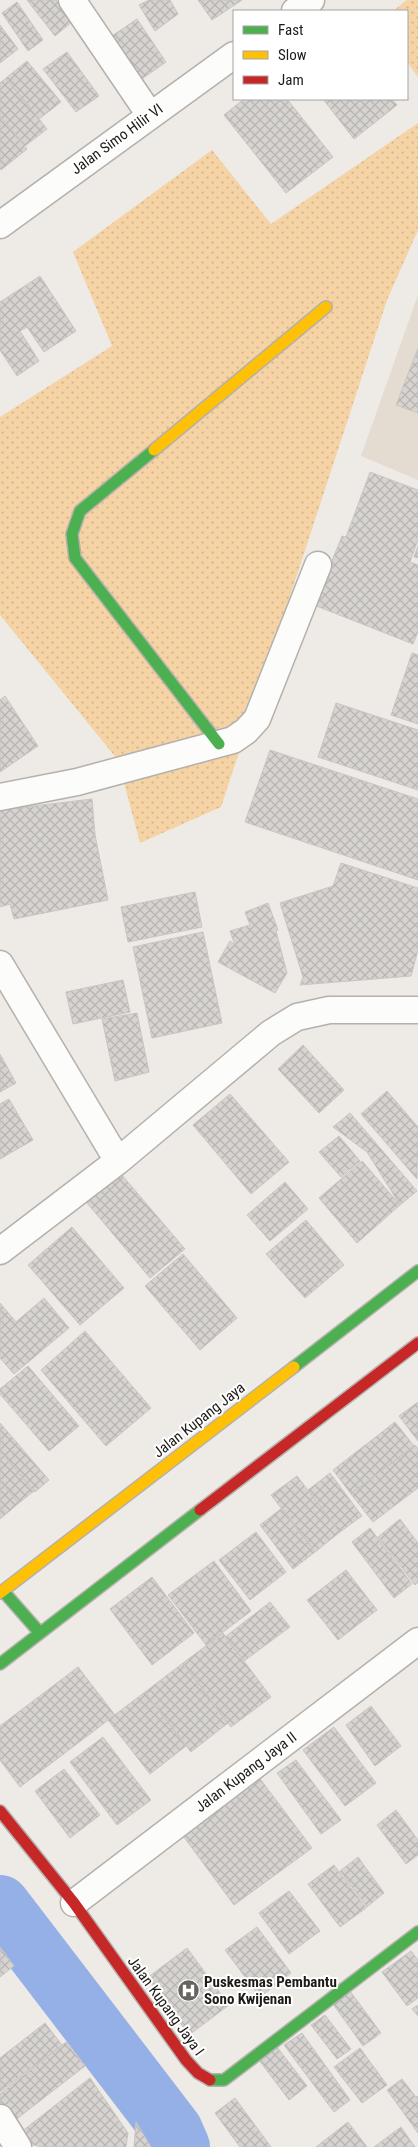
<svg xmlns="http://www.w3.org/2000/svg" width="418" height="2147" font-family="'Roboto Condensed',sans-serif">
<defs>
<pattern id="grass-dots" width="8" height="8" patternUnits="userSpaceOnUse" patternTransform="scale(1.25)"><rect width="8" height="8" fill="#f5d3a5"/><path d="M2 2h.1M6 6h.1" fill="none" stroke="#d2b58d" stroke-width="1.8" stroke-linecap="round"/></pattern>
<pattern id="building-cross-hatch" width="8" height="8" patternUnits="userSpaceOnUse" patternTransform="scale(1.25)"><rect width="8" height="8" fill="#d6d3d0"/><path d="M0 0l8 8M0 8l8-8" fill="none" stroke="#b7b5b2"/></pattern>
</defs>
<rect width="100%" height="100%" fill="#eeeae5"/>
<path fill="#e5dcd1" d="M418 295V480L361 456Z"/>
<path fill="url(#grass-dots)" d="M407 0H418V77L407 62V11H393Z
M418 123V230L387 300 221 807 140 843 118 760 0 615V417L112 346 73 252 212 150 271 224Z"/>
<g fill="none" stroke-linecap="round" stroke-linejoin="round">
<path stroke="#95b0e6" stroke-width="60" d="M0 1905 173 2131 180 2147"/>
</g>
<path fill="url(#building-cross-hatch)" stroke="#c9c6c2" d="M27 0H56L73 21 55 36Z
M149 0H170L178 14 155 31 139 5Z
M198 0H242L212 20Z
M17 2 43 40 28 51 2 13Z
M137 19 166 62 139 81 109 38Z
M0 25 18 49 0 63Z
M67 52 99 96 76 112 43 69Z
M27 61 61 102 39 119 6 78Z
M6 78 47 129 25 146 0 116V83Z
M244 99H287L333 157 286 193 224 115Z
M323 99H392L397 105 354 139Z
M0 116 27 149 1 170 0 168Z
M40 276 76 331 44 352 27 327 20 331 39 361 17 376 0 350V302Z
M418 348V413L396 405Z
M370 472 418 490V540L410 562 418 565V632L413 644 314 605 342 536 346 537Z
M418 546V558L414 557Z
M412 653 418 655V724L391 715Z
M5 696 38 746 0 772V700Z
M336 703 418 730V790L318 757Z
M270 750 418 799V880L245 822Z
M92 799 95 835 108 900 14 919 10 904 0 907V810Z
M341 863 418 888V950L411 976 300 985 303 977 280 903 333 886Z
M195 892 202 927 128 942 121 907Z
M268 903 278 930 276 931 287 973 275 993 218 962 230 941 235 945 230 931 250 925 245 912Z
M203 932 222 1023 152 1038 133 947Z
M123 980 130 1012 73 1024 66 992Z
M137 1013 149 1072 115 1081 102 1019Z
M303 1045 344 1090 319 1113 278 1069Z
M0 1054 16 1083 0 1092Z
M387 1091 418 1127 417 1179 361 1114Z
M230 1094 289 1162 251 1194 193 1125Z
M9 1099 33 1140 0 1159V1104Z
M350 1113 417 1191 400 1205 367 1152 333 1127Z
M339 1136 360 1161 341 1177 319 1152Z
M362 1161 400 1205 357 1243 319 1198Z
M121 1174 185 1249 150 1278 87 1203Z
M285 1182 308 1209 270 1241 247 1215Z
M306 1220 344 1265 305 1298 266 1254Z
M72 1227 124 1288 80 1325 28 1265Z
M183 1254 237 1318 200 1350 145 1286Z
M44 1298 69 1328 14 1374 0 1358V1303L16 1322Z
M85 1331 151 1408 106 1446 41 1370Z
M28 1366 79 1426 49 1451 0 1394V1389Z
M418 1402V1441L399 1416Z
M395 1422 414 1446 351 1494 333 1470Z
M0 1423 49 1480 35 1492 0 1451Z
M415 1445 418 1449V1488L373 1522 351 1494Z
M0 1451 34 1491 19 1503 0 1481Z
M330 1473 362 1516 340 1532 308 1490Z
M297 1476 340 1532 315 1552 271 1495Z
M0 1481 19 1503 6 1514 0 1507Z
M0 1507 6 1514 0 1519Z
M282 1508 315 1552 293 1569 260 1525Z
M400 1519 418 1543V1582L415 1585 378 1537Z
M370 1528 412 1584 394 1598 352 1542Z
M256 1532 286 1572 250 1600 219 1560Z
M214 1561 251 1611 206 1645 168 1595Z
M346 1570 377 1610 338 1640 307 1600Z
M152 1577 194 1633 152 1665 110 1609Z
M270 1602 290 1627 244 1661 225 1637Z
M223 1633 271 1697 231 1727 183 1663Z
M183 1663 228 1723 191 1752 145 1692Z
M78 1667 115 1715 20 1787 0 1760V1726Z
M145 1692 186 1746 150 1774 108 1720Z
M371 1706 401 1746 375 1766 346 1725Z
M334 1727 376 1783 345 1806 303 1750Z
M103 1737 151 1800 117 1825 70 1762Z
M296 1760 341 1820 321 1834 277 1773Z
M64 1769 100 1815 70 1838 35 1791Z
M258 1776 312 1848 234 1905 181 1833Z
M396 1810 418 1840V1855L406 1864 377 1825Z
M358 1857 384 1893 367 1907 340 1871Z
M334 1865 366 1908 340 1927 308 1884Z
M289 1891 320 1931 289 1954 259 1913Z
M257 1927 291 1973 260 1997 225 1950Z
M0 1947 14 1966 0 1977Z
M187 1948 229 2005 189 2035 147 1978Z
M411 1951 418 1960V1998L407 2006 382 1972Z
M350 1991 381 2033 363 2046 333 2004Z
M418 2005V2016L412 2009Z
M325 2015 351 2049 337 2059 311 2025Z
M45 2023 62 2045 0 2092V2058Z
M302 2033 350 2100 334 2112 284 2045Z
M66 2042 85 2066 14 2121 0 2103V2094Z
M277 2047 307 2086 289 2100 259 2060Z
M360 2048 387 2085 362 2103 334 2067Z
M90 2078 128 2133 126 2147H42L26 2143 16 2136Z
M402 2079 416 2097 418 2096V2133L387 2090Z
M235 2098 271 2147H240L215 2113Z
M136 2122 151 2147H134Z
M348 2122 367 2147H316Z
M401 2127 415 2147H374Z"/>
<g fill="none" stroke-linecap="round" stroke-linejoin="round">
<defs>
<path id="street" d="M72 0 150 115
M295 11 311 0
M0 225 234 55
M0 797 77 782 233 740 246 731 257 719 318 565
M0 964 118 1161
M0 1251 118 1161 271 1033 297 1017 329 1010H418
M74 1903 418 1641
M0 2118 18 2147"/>
<path id="fast" d="M154 450 80 511 72 534 75 558 219 744
M294 1367 418 1271
M3 1591 40 1633
M0 1664 200 1510
M210 2080H224L418 1932"/>
<path id="slow" d="M154 450 326 307
M0 1593 294 1367"/>
<path id="jam" d="M200 1510 418 1343
M0 1811 74 1903 186 2060 198 2073 210 2080"/>
</defs>
<use href="#street" stroke="#b4b1ad" stroke-width="29"/>
<use href="#fast" stroke="#b4b1ad" stroke-width="14"/>
<use href="#slow" stroke="#b4b1ad" stroke-width="14"/>
<use href="#jam" stroke="#b4b1ad" stroke-width="14"/>
<use href="#street" stroke="#fcfcfb" stroke-width="26"/>
<use href="#fast" stroke="#4caf50" stroke-width="11"/>
<use href="#slow" stroke="#ffc107" stroke-width="11"/>
<use href="#jam" stroke="#c62828" stroke-width="11"/>
</g>
<defs>
<symbol id="hospital-disc" viewBox="-11 -11 22 22"><circle r="9.5" fill="#67635f" stroke="#fff"/><path d="M-5-5h3v3.5h4V-5h3V5h-3V1.5h-4V5h-3Z" fill="#fff"/></symbol>
</defs>
<g fill-rule="evenodd">
<use href="#hospital-disc" x="176" y="1978" width="25" height="25"/>
</g>
<g text-anchor="middle" dominant-baseline="central" stroke-width="4" stroke-linejoin="round" paint-order="stroke">
<g font-size="15" fill="#1e1b17" stroke="#fff">
<text transform="translate(117 139) rotate(-36)">Jalan Simo Hilir VI</text>
<text transform="translate(199 1420) rotate(-38)">Jalan Kupang Jaya</text>
<text transform="translate(246 1772) rotate(-37)">Jalan Kupang Jaya II</text>
<text transform="translate(166 2006) rotate(54)">Jalan Kupang Jaya I</text>
</g>
<g font-size="15" font-weight="bold" fill="#1e1b17" stroke="#fff" text-anchor="start">
<text x="204" y="1982">Puskesmas Pembantu<tspan x="204" dy="17">Sono Kwijenan</tspan></text>
</g>
</g>
<rect x="233" y="10" width="175" height="90" fill="#ffffff" stroke="#a5a4a2"/>
<rect x="243" y="26" width="25" height="8" fill="#4caf50" stroke="#a5a4a2"/>
<text x="278" y="35" font-size="15" fill="#1e1b17">Fast</text>
<rect x="243" y="51" width="25" height="8" fill="#ffc107" stroke="#a5a4a2"/>
<text x="278" y="60" font-size="15" fill="#1e1b17">Slow</text>
<rect x="243" y="76" width="25" height="8" fill="#c62828" stroke="#a5a4a2"/>
<text x="278" y="85" font-size="15" fill="#1e1b17">Jam</text>
</svg>
